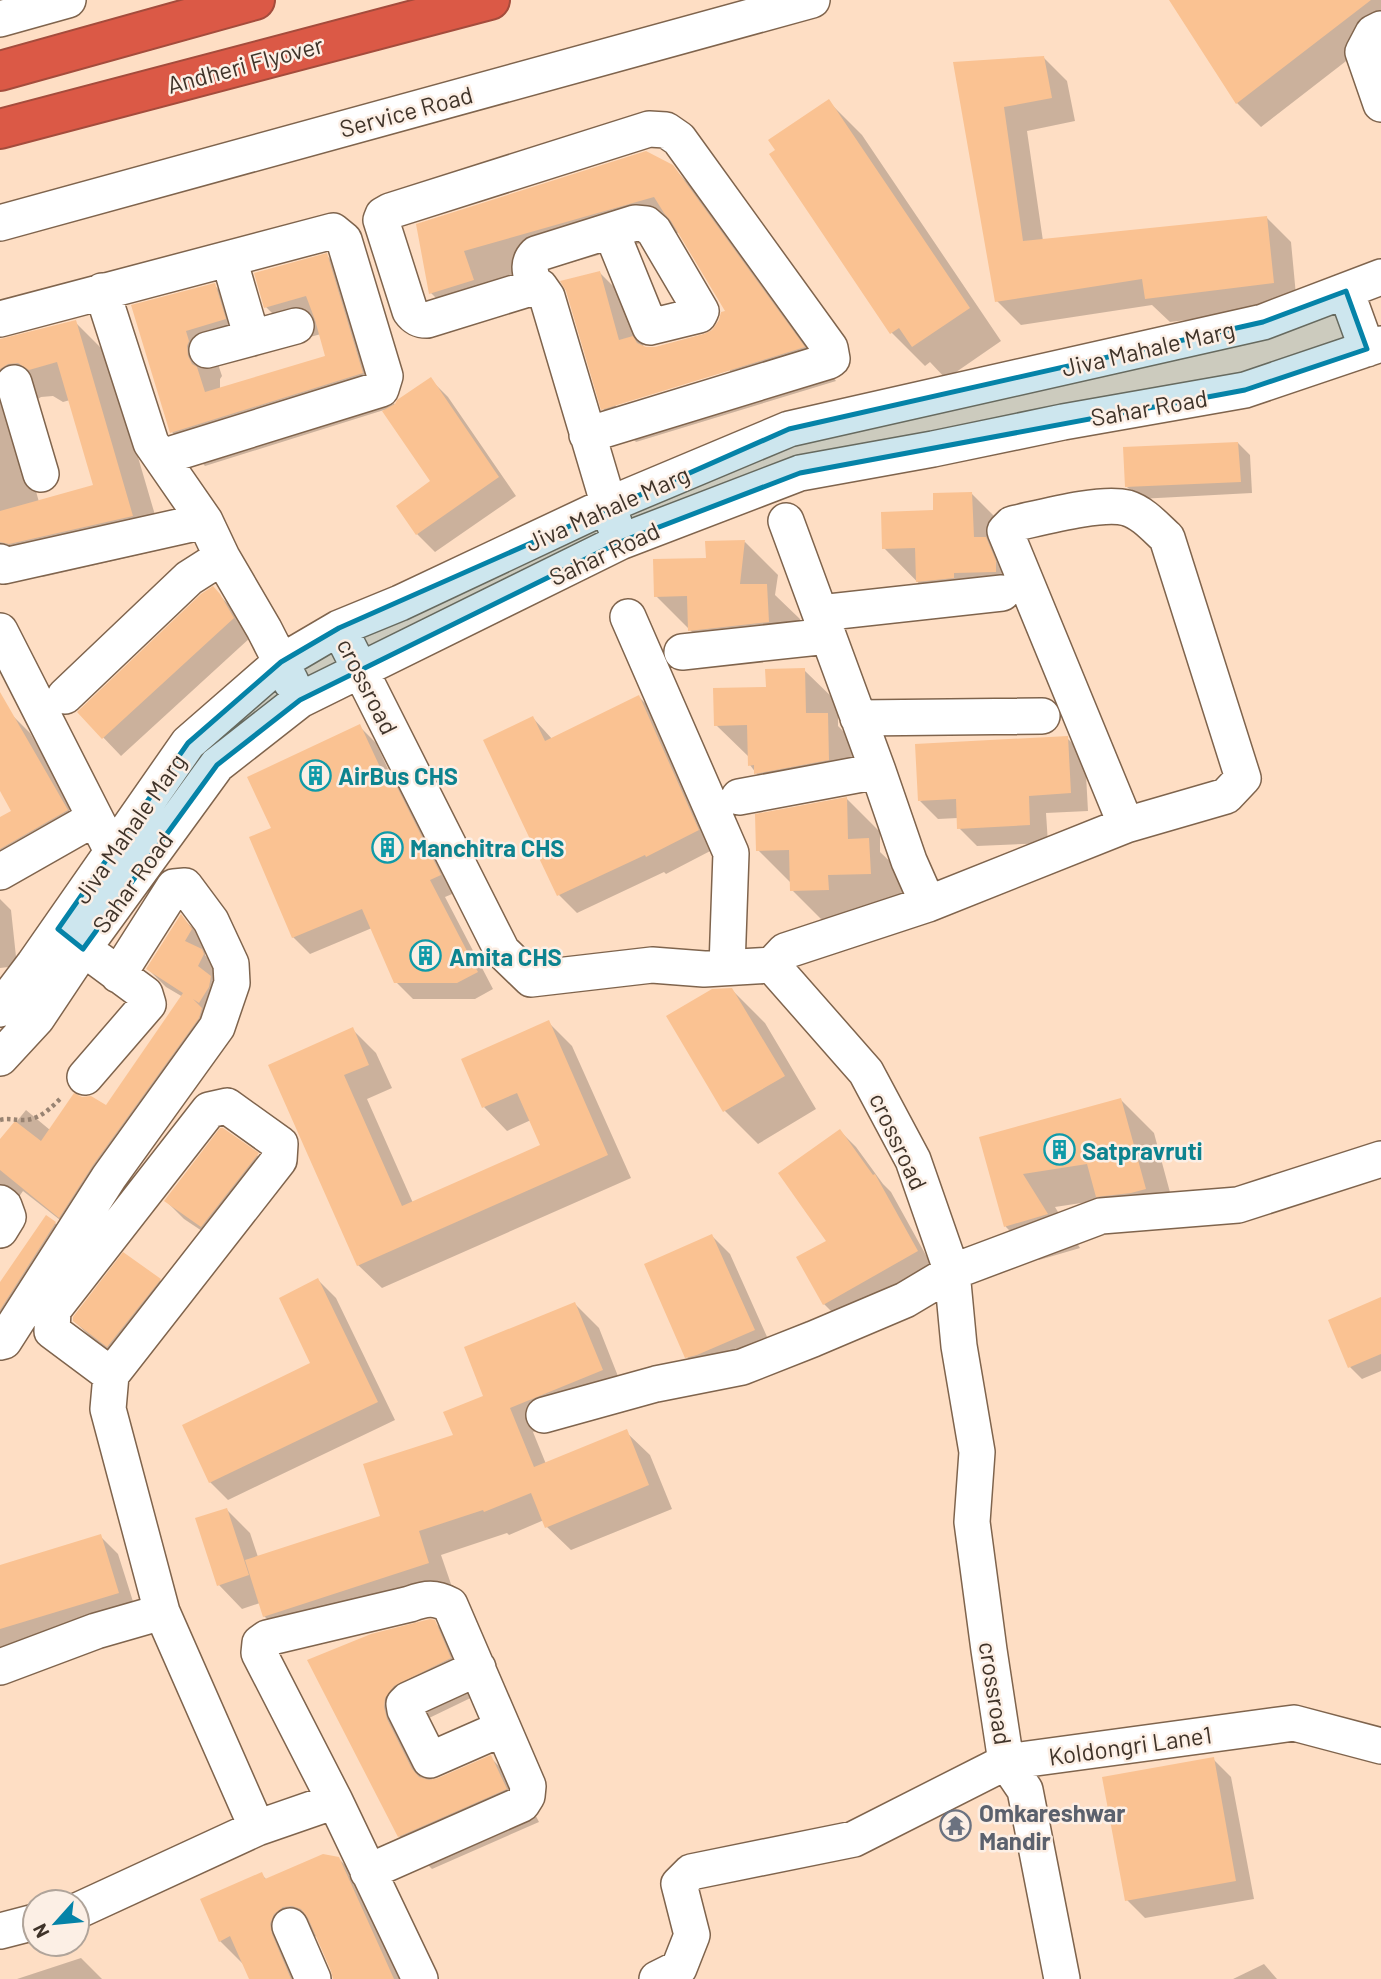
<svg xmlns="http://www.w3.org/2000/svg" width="1381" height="1979" font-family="Barlow,sans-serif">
<rect width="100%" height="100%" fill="#fedec4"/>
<path fill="#0003" fill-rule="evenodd" d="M1187 0H1381V34L1261 127 1237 103 1173 4Z
M1043 57 1067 81 1075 121 1027 131 1043 241 1267 218 1291 242 1297 306 1170 322 1152 305 1021 325 997 301 955 64Z
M829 102 862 135 1001 341 946 379 930 362 925 366 891 332 778 150Z
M672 167 706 201 836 381 636 442 603 409 600 273 633 306 644 348H654L713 332 728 312 680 232 496 284 464 326 431 293 418 225ZM730 370V372L616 407 615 404Z
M326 255 360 289 395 406 430 379 448 397 516 496 435 552 417 534 433 482 384 410 205 466 172 432 133 306 214 285 248 318 218 364 222 376 220 379V389L327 357 321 334 299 340 266 307Z
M75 322 108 355 165 549 43 577 33 575 0 543V340ZM53 396 63 402 70 400 95 486 39 502 25 452 33 402 41 397Z
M1238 443 1250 455 1252 493 1139 499 1127 487Z
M972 494 1005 527 1028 604 986 606 950 615 884 548Z
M745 542 778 575 775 595 800 619 801 655 723 663 656 596 708 560Z
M213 589 238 614 251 637 121 756 79 712Z
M804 670 838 703V726L860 748 861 793 789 806 756 773 750 765V758L716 725Z
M639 697 657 715 716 848 666 874 664 872 577 913 559 895 486 741 533 718 553 740Z
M12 715 30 733 85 828 0 881V824L21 825 0 789V721Z
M359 726 376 743 394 782 408 796 457 892 445 897 493 989 475 999H413L396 982 372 928 310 954 293 937 273 829Z
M1067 738 1085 756 1088 811 1046 813 1048 843 977 846 959 828 958 818 938 819 920 801Z
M847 799 880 832V852L902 873 903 906 861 907V923H825L792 890V884L758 850Z
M0 899 11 910 17 966 0 968Z
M181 917 199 934 209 948 205 955 220 970 206 1013 78 1234 23 1191 16 1201 0 1213V1142L26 1110 50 1130 107 1108 183 997 166 987 148 969Z
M731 989 765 1023 816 1109 758 1144 725 1111 668 1016Z
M548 1022 572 1046 631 1178 382 1288 358 1265 270 1066 352 1029 376 1053 392 1088 367 1099 413 1203 542 1146 531 1120 507 1131 484 1107Z
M1121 1100 1154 1133 1178 1222 1101 1200 1055 1207 1080 1248 1039 1260 1006 1227 981 1138Z
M840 1131 856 1147 883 1184 891 1192 933 1268 840 1320 824 1304 828 1241Z
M257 1155 275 1173 220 1243 184 1219 166 1201Z
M46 1217 55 1223 73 1241 0 1342V1285Z
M712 1236 730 1254 772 1348 705 1375 687 1357Z
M160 1280 178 1298 126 1364 93 1339 74 1321Z
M318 1280 336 1298 395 1420 228 1500 210 1482 312 1364Z
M1381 1299V1371L1362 1379 1350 1367Z
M575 1304 599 1328 625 1394 533 1432 546 1464 626 1432 650 1455 672 1509 571 1550 547 1527 544 1520 509 1535 507 1533 441 1555 452 1587 288 1639 264 1616 260 1603 242 1609 219 1585 227 1510 250 1533 258 1557 382 1518 455 1437 486 1397Z
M100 1536 118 1554 136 1611 0 1653V1567Z
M434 1622 467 1655 483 1692 427 1719 420 1754 433 1781 490 1757 523 1791 539 1822 432 1869 399 1836 371 1636Z
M1213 1759 1231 1777 1254 1899 1145 1918 1127 1900Z
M338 1858 369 1889 409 1979H335L318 1936 312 1937 307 1979H251L246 1967 220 1941 261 1874 267 1880Z
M81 1958 102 1979H17Z
M1264 1964 1277 1979H1233Z"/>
<path fill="#fac292" d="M1169 0H1371L1236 104Z
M1044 56 1052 98 1004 107 1023 241 1267 216 1274 283 1145 299 1142 279 995 302 953 62Z
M829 99 970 308 912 347 899 328 890 334 769 154 775 150 768 140Z
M646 151 673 165 805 347 601 410 566 291 560 281 600 271 619 340 633 336 637 343 646 347H655L704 334 712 330 719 320 721 312 725 311 671 221 664 213 654 197 464 251 474 280 429 294 416 224Z
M327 253 363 373 170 433 131 305 215 283 226 319 186 331 189 341 187 346 188 356 192 364 197 367 205 392 325 356 315 320 306 296 264 308 254 273Z
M76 320 133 516 9 544 0 542V511L93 485 57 362 29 370 18 363 8 364 0 369V339Z
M431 377 499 477 416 535 396 506 430 481 382 411 395 404 397 400Z
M1238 442 1241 482 1125 487 1123 447Z
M972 492 974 537H986L996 561V572L954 573V578L916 582 915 548 882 549 881 512 933 510V493Z
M745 540 740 584H767L769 622 688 631 687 596 654 597 653 559 706 558 705 541Z
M213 586 220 594 234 618 102 739 77 712 201 594Z
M805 668 806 713H828L829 760 754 774V765L748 766 747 725 714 726 713 688 766 687 765 669Z
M0 692 68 810 0 849V817L11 811 0 791Z
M639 695 699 830 646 857 645 855 557 896 483 740 533 716 545 741Z
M360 724 386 780 392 777 441 875 430 880 478 972 457 983H394L362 909 292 938 249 837 271 828 247 777Z
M1068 736 1071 793 1029 796 1030 825 957 829 956 799 918 801 915 744Z
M847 797 848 839 869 838 871 874 828 875 829 890 790 891 789 850 756 851 755 814Z
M181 914 192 929 185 941 202 949 204 954 198 966 211 976 209 987 199 1003 193 999 202 1008 199 1018 93 1165 59 1218 0 1170V1139L15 1121 41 1141 74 1093 82 1097 91 1096 106 1105 183 993 146 969Z
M732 988 785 1076 723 1112 666 1016 712 989Z
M549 1020 608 1155 357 1266 268 1065 353 1027 369 1065 344 1075 402 1206 540 1145 517 1093 482 1108 461 1059Z
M1121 1098 1146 1189 1131 1193 1096 1197 1087 1164 1023 1174 1048 1214 1004 1227 979 1137Z
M220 1128H223L259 1153 201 1227 164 1201Z
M840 1129 873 1175 875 1174 918 1251 823 1305 796 1257 826 1241 778 1173Z
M46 1215 56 1222 0 1310V1282Z
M712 1234 755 1330 697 1355 685 1358 644 1264Z
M123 1252 161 1279 107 1347 73 1321V1317Z
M318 1278 378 1402 209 1483 182 1425 310 1363 279 1298Z
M1381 1297V1354L1348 1368 1328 1320Z
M575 1302 603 1370 510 1408 534 1467 627 1429 649 1485 545 1528 531 1493 484 1512 483 1510 419 1531 429 1563 263 1617 245 1560 380 1516 363 1464 453 1435 443 1412 483 1396 464 1347Z
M227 1508 249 1575 217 1586 195 1518Z
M101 1534 119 1593 0 1629V1565Z
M430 1619 435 1620 451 1658 394 1686 385 1698 384 1707 387 1719 412 1769 419 1777 429 1780 438 1778 491 1755 507 1789 398 1837 307 1660 371 1634Z
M1214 1757 1236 1881 1125 1901 1102 1777Z
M323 1854 339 1857 394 1979H333L331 1971 308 1918 301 1909 292 1906 283 1907 274 1914 270 1924 272 1934 291 1979H249L230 1936 219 1942 200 1899 262 1872 265 1879Z"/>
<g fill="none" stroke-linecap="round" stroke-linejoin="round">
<defs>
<path id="minor" d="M0 19 68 0
M1381 29 1373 33 1363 52 1381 104
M0 223 812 0
M229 259 252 338
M534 287C531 274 526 264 536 254L635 223 646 224 654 231 701 311 699 315 650 327 611 231
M102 291 151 443 205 521 222 557 264 629 291 682
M1346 291 1367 349
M0 319 333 231 344 240 385 376 381 389 162 457
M207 350 296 326
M14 383 41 474
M587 435 829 361 832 359 830 348 679 139 666 130 649 129 390 211 383 215 381 220 410 311C415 318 419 320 427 320L534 287H540L547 297 615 526
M786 521 878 771 909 861 928 904 1126 825 1226 796 1243 778 1167 538C1155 527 1143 513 1127 508 1101 501 1040 518 1012 524L1005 531 1126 825
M0 562 4 566 205 521
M820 613 1002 593
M628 617 731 853 727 967
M339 628 502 951 531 979 652 965 704 969 772 965 866 1072 913 1160 952 1272 959 1346 977 1452 972 1522 989 1650 1006 1762 1025 1790 1062 1979
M0 631 112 851
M682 652 828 636
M65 696 189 578 222 557
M858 718 1042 716
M739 797 878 771
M0 872 95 818
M772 965 785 951 928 904
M0 1009 34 964 188 743 281 662 339 628 400 603 608 505 789 429 1263 322 1381 277
M0 1058 37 1018 83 949 217 765 300 700 620 542 800 473 933 449 1063 422 1245 390 1381 344
M85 1077 148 1004 145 994 99 960
M0 1203 4 1206 8 1217 0 1230
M0 1342 4 1341 109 1177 217 1027 232 983 231 964 211 921 185 886 174 887 118 975
M544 1415 656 1384 742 1367 813 1339 905 1300 952 1272 1101 1216 1238 1205 1381 1159
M162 1612 257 1828
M0 1667 96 1631 162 1612 108 1409 111 1375 279 1160 280 1144 227 1106 209 1110 53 1310 52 1331 111 1375
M478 1668 408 1700 404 1704 405 1710 430 1760 503 1728
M335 1801 259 1653 260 1643 267 1638 410 1604C426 1598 435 1597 450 1605L528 1786 527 1796 522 1804 368 1872
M77 1911 257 1828 335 1801 420 1979
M290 1926 313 1979
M0 1931 35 1922
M657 1979 679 1968 692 1935 679 1884 691 1872 854 1839 1006 1762 1294 1723 1381 1746"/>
<path id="highway" d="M0 71 255 0
M0 129 490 0"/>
</defs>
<use href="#minor" stroke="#7f644d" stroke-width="38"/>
<use href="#highway" stroke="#a44c3c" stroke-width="42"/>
<path stroke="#988372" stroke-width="4.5" stroke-dasharray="3.5 3.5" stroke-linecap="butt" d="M0 1120C8 1118 14 1120 22 1120 38 1121 51 1108 61 1098"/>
<use href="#minor" stroke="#fff" stroke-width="35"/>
<use href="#highway" stroke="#db5946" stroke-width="38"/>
</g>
<path fill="#0583a8" fill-opacity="0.2" stroke="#0583a8" stroke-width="5" stroke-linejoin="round" d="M1346 291 1367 349 1245 390 800 473 620 542 300 700 217 765 83 949 58 929 188 743 281 662 339 628 789 429 1263 322Z"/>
<defs>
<symbol id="building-ring" viewBox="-11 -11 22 22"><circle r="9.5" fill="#fcefe5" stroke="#0f9aa8" stroke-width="1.5"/><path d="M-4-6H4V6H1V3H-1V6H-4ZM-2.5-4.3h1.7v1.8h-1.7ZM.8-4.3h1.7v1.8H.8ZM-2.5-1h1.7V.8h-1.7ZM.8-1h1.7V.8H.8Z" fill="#0f9aa8"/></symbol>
<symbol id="temple-ring" viewBox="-11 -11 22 22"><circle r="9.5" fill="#fcefe5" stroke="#6b7280" stroke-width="1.5"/><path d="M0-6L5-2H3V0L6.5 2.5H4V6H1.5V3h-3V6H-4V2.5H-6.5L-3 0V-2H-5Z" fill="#6b7280"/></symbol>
</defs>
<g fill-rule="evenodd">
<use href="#building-ring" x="298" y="758" width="35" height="35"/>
<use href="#building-ring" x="370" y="830" width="35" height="35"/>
<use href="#building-ring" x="408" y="938" width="35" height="35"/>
<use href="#building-ring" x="1042" y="1132" width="35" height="35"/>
<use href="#temple-ring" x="938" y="1808" width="35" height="35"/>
</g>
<g text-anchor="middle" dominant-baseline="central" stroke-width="5" stroke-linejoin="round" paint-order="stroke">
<g font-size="24" fill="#3f3329" stroke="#fcefe5">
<text transform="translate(245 64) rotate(-15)">Andheri Flyover</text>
<text transform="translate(406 111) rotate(-15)">Service Road</text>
<text transform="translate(1148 348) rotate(-13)">Jiva Mahale Marg</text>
<text transform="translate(1149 407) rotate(-10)">Sahar Road</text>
<text transform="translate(607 508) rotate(-24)">Jiva Mahale Marg</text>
<text transform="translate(604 553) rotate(-25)">Sahar Road</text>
<text transform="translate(368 686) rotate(63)">crossroad</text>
<text transform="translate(129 828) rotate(-55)">Jiva Mahale Marg</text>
<text transform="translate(132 882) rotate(-54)">Sahar Road</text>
<text transform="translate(899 1141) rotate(65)">crossroad</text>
<text transform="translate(996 1693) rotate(81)">crossroad</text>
<text transform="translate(1130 1745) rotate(-8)">Koldongri Lane1</text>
</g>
<g font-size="24" font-weight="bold" fill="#0d838f" stroke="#fcefe5" text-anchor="start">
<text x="338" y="775">AirBus CHS</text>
<text x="410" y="847">Manchitra CHS</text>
<text x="449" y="956">Amita CHS</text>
<text x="1082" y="1150">Satpravruti</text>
</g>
<g font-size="24" font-weight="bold" fill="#5b616d" stroke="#fcefe5" text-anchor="start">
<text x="979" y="1812">Omkareshwar<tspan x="979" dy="28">Mandir</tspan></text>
</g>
</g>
<g transform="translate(56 1923) rotate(243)"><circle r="33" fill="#fcefe5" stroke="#b0a49a" stroke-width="2"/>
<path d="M0-5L12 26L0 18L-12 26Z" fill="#0583a8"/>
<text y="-10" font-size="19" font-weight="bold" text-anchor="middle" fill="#3f3329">N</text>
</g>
</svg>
